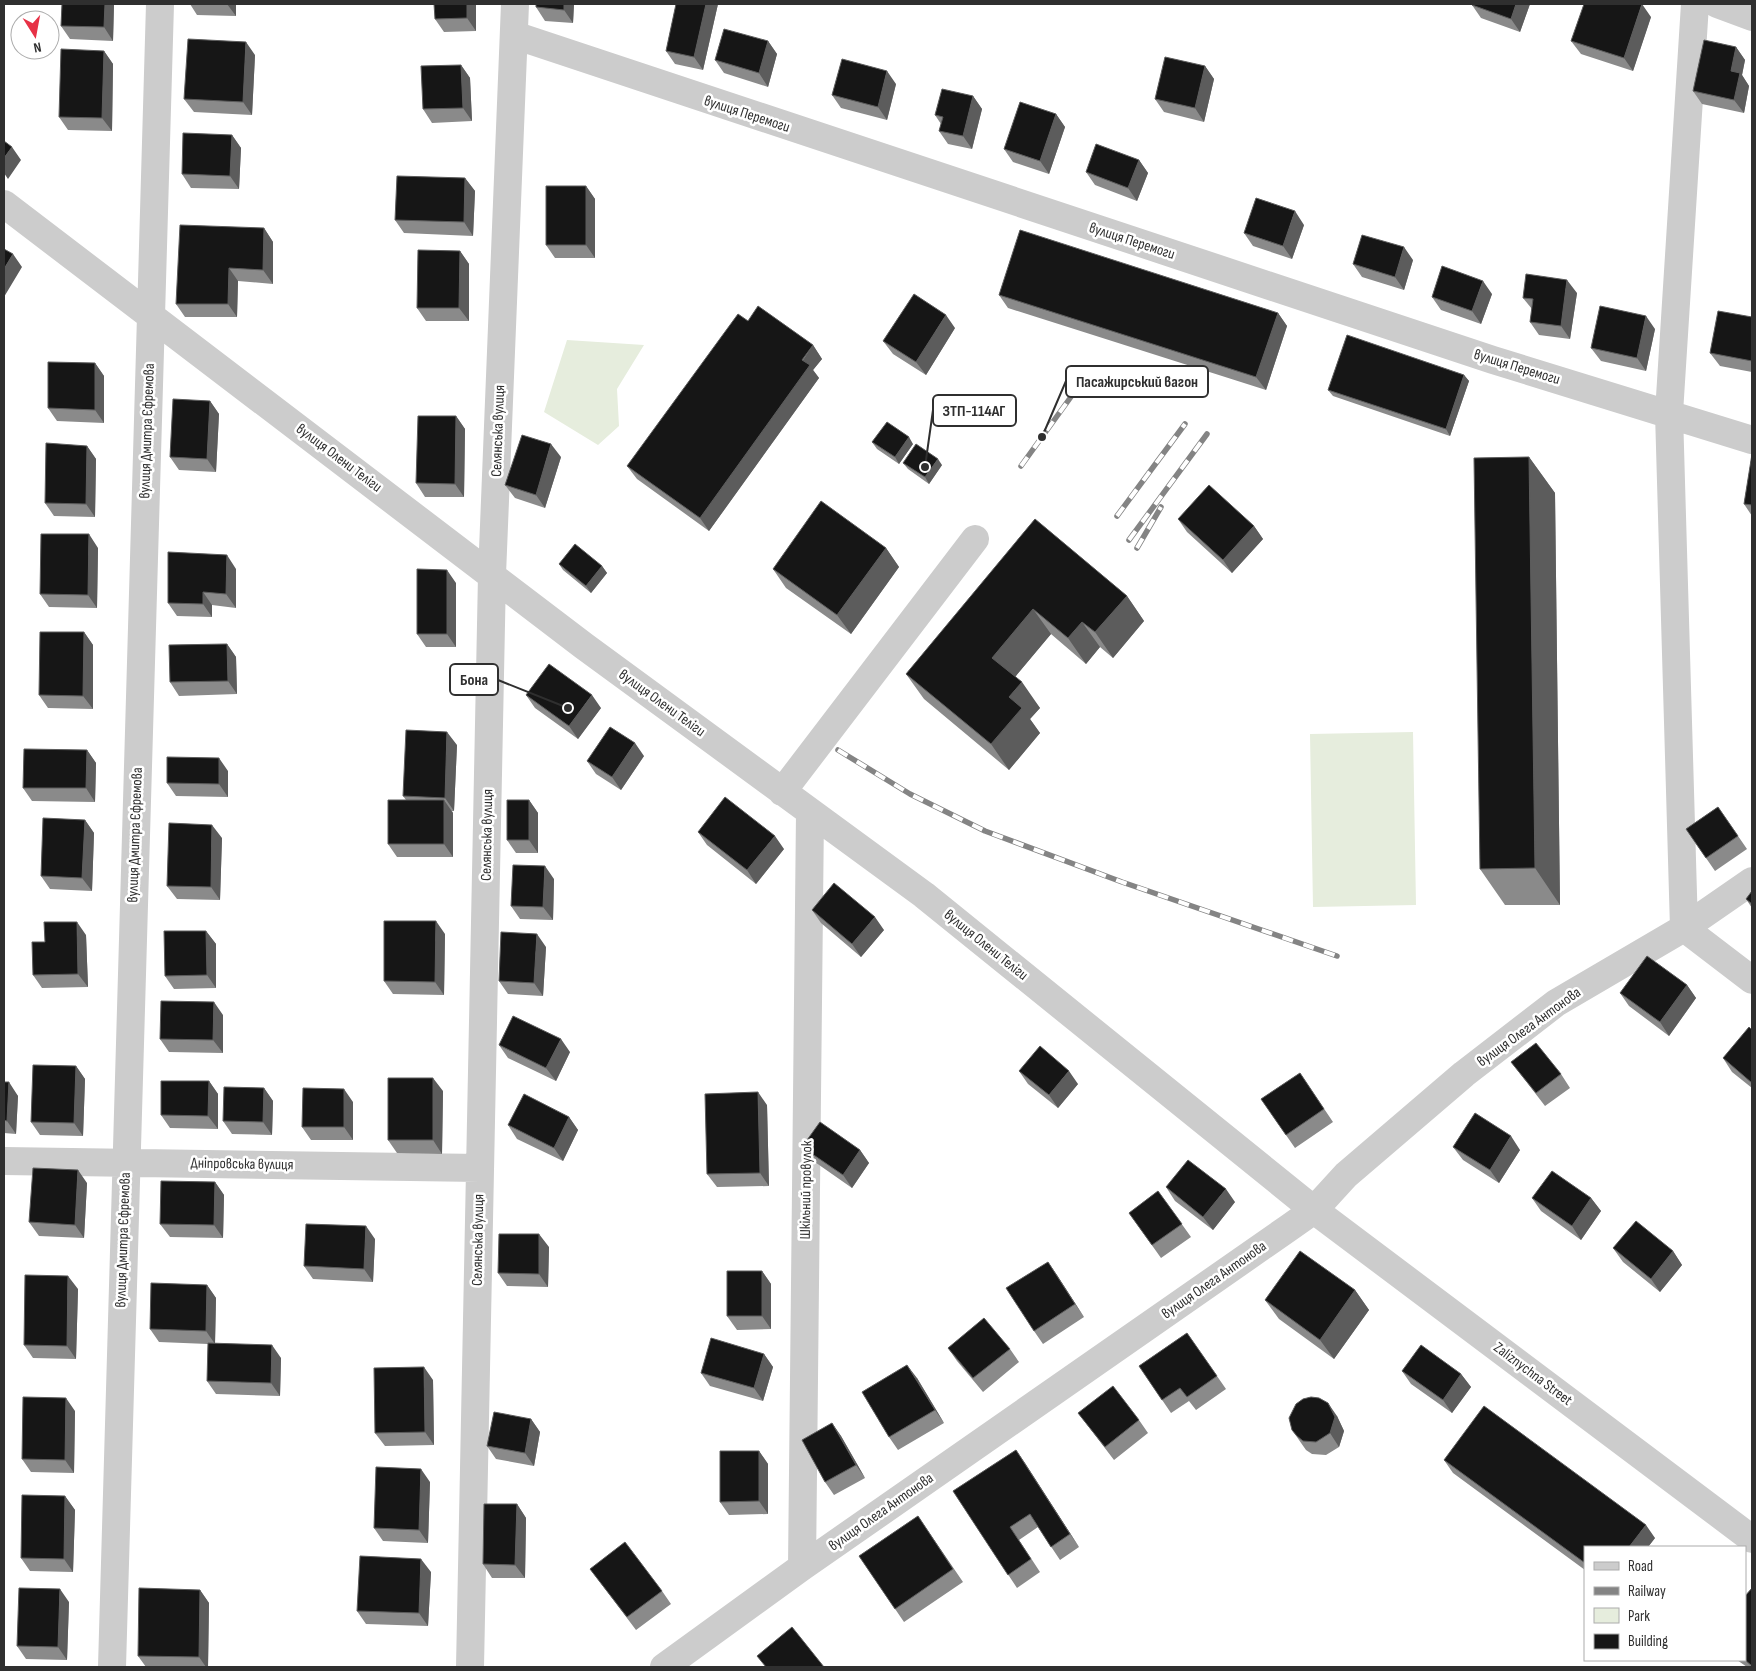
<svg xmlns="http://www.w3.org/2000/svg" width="1756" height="1671" font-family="'Sofia Sans Condensed',sans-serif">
<rect width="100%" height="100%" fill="#fff"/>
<path fill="#e6eddd" d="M567 340 644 345 617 389 619 426 598 445 544 412Z
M1413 732 1416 905 1313 907 1310 734Z"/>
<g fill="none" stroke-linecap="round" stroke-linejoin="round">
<path stroke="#ccc" stroke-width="28" d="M1695 4 1669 413 1684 928 1752 980
M1717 4 1752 17
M514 35 1493 360 1752 440
M4 204 584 646 924 895 1314 1210 1752 1539
M782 792 975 539
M4 1161 480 1168
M802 1567 810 813
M112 1667 160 4
M470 1667 492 575 515 4
M664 1667 802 1567 1290 1227 1314 1210 1346 1175 1464 1074 1556 1003 1684 928 1752 881"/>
<defs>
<path id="rail" d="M1021 466 1086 376
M1117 516 1185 424
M1129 540 1207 434
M1137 548 1161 507
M838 750 910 794 985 831 1122 882 1337 956"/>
</defs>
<use href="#rail" stroke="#848484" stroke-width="5.5"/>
<use href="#rail" stroke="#fff" stroke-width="4" stroke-dasharray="11" stroke-linecap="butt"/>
</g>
<path fill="#8a8a8a" d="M62 4H114L113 41 70 39 61 26Z
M190 4H236V16L197 15Z
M476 4V31L444 32 435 19Z
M574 4 573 23 545 21 536 7Z
M676 4H718L703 70 675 64 666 51Z
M1472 4H1530L1520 32 1481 18 1472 5Z
M1651 17 1633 71 1581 54 1571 41Z
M768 41 777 54 768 87 724 73 715 60Z
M1736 47 1745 60 1742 75 1749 86 1744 113 1702 104 1693 91Z
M104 51 113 64 112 131 68 130 59 117Z
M255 55 252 115 194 112 184 99Z
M461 65 470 78 472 121 432 123 423 109Z
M1205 66 1214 79 1204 122 1164 112 1155 99Z
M896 84 887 120 841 108 832 95Z
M973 96 982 109 972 149 948 144 939 131 941 124 935 115Z
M1056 114 1065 127 1049 174 1013 162 1004 149Z
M232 135 241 148 239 189 191 188 182 174Z
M1139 160 1148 173 1137 201 1095 185 1086 172Z
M465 178 475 191 473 236 404 233 395 220Z
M586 186 595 199V258H555L546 245Z
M1304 225 1292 259 1253 246 1244 233Z
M264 228 273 242V284L238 281 237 317H185L176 304Z
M460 251 469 264V321H426L417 308Z
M1413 260 1404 290 1362 277 1353 264Z
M1577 293 1570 339 1539 335 1530 322 1532 309 1523 298Z
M1492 294 1481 324 1441 310 1432 297Z
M999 295 1278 313 1287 326 1266 390 1008 308Z
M1752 317V372L1720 366 1710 353Z
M748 321 813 345 822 359 813 370 819 378 709 531 637 479 627 466Z
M955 328 926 375 893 354 883 341Z
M1655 329 1646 371 1601 361 1591 348Z
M95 363 104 376V423L57 421 48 408Z
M1464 375 1469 381 1450 436 1333 396 1328 390Z
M210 401 219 414 216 472 179 470 170 457Z
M456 416 465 429 464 497H425L416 483Z
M872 442 913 444 899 464 877 449Z
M87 446 96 459 95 517 54 516 45 503Z
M1752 454V516L1744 504Z
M561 457 545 508 515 498 505 485Z
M1529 457 1555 493 1560 905H1505L1480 869Z
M903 463 942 465 929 484 908 469Z
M1035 519 1127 596 1144 621 1113 658 1100 647 1086 664 1051 634 1015 677 1040 708 1030 719 1040 733 1009 770 924 699 906 674Z
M1178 519 1254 526 1263 539 1232 573 1187 532Z
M98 548 97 608 49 607 40 594Z
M886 548 899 567 851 634 786 588 773 569Z
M559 564 602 566 607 573 591 593 563 570Z
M236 569V608L212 605V617L177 616 168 603Z
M456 583V647H426L417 634Z
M84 632 93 645V709L48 708 39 695Z
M227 644 236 657 237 694 179 696 170 682Z
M526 695 601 708 578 739 535 708Z
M457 745 454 811H452L453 813V857H397L388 844 406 800 403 796Z
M87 750 96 763 95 802 32 801 23 788Z
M644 756 621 790 596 774 587 761Z
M228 771V797L176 796 167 783Z
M529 800 538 813V853H516L507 840Z
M1718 807 1747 849 1715 871 1686 829Z
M85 820 94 833 92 891 50 889 41 876Z
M698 832 784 849 756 884 707 845Z
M222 838 220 900 177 899 167 886Z
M554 879 553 920 520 919 511 906Z
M1752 891V908L1746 899Z
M812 910 884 930 861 957 821 923Z
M206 931 216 944V988L174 989 165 976Z
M445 934 444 995 393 994 384 981Z
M86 935 88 987 42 988 33 975 45 942Z
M546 947 543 996 508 994 499 981Z
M1687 985 1696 998 1669 1036 1629 1006 1620 993Z
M223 1015V1053L169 1052 160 1039Z
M1752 1030V1088L1732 1072 1723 1058Z
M499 1045 570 1052 556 1081 508 1058Z
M1511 1062 1561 1074 1570 1088 1545 1106Z
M76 1066 85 1079 83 1136 40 1135 31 1122Z
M1019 1071 1078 1084 1058 1108 1028 1084Z
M1300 1073 1333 1122 1295 1148 1261 1099Z
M209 1081 218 1094V1129L170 1128 161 1115Z
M4 1082 18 1096 16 1134 4 1133Z
M264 1088 273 1101 272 1135 232 1134 223 1121Z
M443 1091 442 1154 397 1153 388 1140Z
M353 1102V1140H311L302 1127Z
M767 1105 769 1186 717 1187 707 1174Z
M569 1117 578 1130 563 1161 517 1139 508 1125Z
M802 1147 860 1150 869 1163 852 1188 812 1160Z
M1453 1147 1520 1150 1499 1183 1463 1160Z
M215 1182 224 1195 223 1238 170 1237 160 1224Z
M87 1183 84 1238 39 1236 29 1222Z
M1166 1187 1235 1202 1213 1230 1175 1201Z
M1158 1191 1191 1237 1161 1258 1129 1213Z
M1532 1198H1591L1601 1211 1581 1240 1541 1211Z
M375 1239 373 1282 313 1279 304 1266Z
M549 1247 548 1287 507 1286 498 1273Z
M1613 1248 1673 1251 1682 1265 1660 1292 1623 1262Z
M1048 1262 1084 1317 1043 1344 1034 1331Z
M762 1271 771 1284V1329L737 1330 727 1316Z
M207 1285 216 1298 215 1343 281 1358 280 1396 216 1394 207 1381 208 1344 159 1342 150 1329Z
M78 1289 76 1359 33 1358 24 1345Z
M1355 1290 1369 1310 1334 1359 1279 1319 1265 1300Z
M1187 1333 1226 1389 1196 1410 1189 1401 1171 1413 1139 1366Z
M948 1348 1010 1349 1019 1362 983 1392 957 1361Z
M764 1354 773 1367 763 1401 710 1386 701 1373Z
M1402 1371 1461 1374 1471 1387 1452 1413 1411 1384Z
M917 1378 944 1423 898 1450 889 1437Z
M433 1380 434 1445 385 1446 375 1433Z
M75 1411 74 1473 31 1472 22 1459Z
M1078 1413 1139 1420 1148 1433 1114 1460 1088 1426Z
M1337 1416 1344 1431 1339 1447 1326 1455 1312 1454 1306 1450 1292 1430Z
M531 1419 540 1432 534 1466 496 1459 487 1446Z
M832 1423 841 1436 865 1478 834 1495 825 1482Z
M1016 1450 1079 1547 1060 1560 1038 1527 1019 1540 1040 1572 1017 1588 953 1491Z
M759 1451 768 1464V1514L729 1515 720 1502Z
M1444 1460 1655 1538 1648 1547H1585V1570L1453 1473Z
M430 1482 428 1543 383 1541 374 1528Z
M65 1496 75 1510 73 1572 30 1571 21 1558Z
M517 1504 526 1518 525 1578H492L483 1564Z
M918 1516 963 1582 904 1622 859 1556Z
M590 1569 662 1591 671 1604 636 1630Z
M431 1572 428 1626 366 1624 357 1611Z
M1752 1588V1667H1747L1737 1660H1745Z
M200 1590 209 1603 208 1667H146L138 1656Z
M69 1602 67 1660 26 1659 17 1646Z"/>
<path fill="#5c5c5c" d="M105 4H114L113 41 104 27Z
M227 4H236V16Z
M467 4H476V31L467 18Z
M564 4H574L573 23 564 10Z
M706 4H718L703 70 694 57Z
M1516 4H1530L1520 32 1511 19Z
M1642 4 1651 17 1633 71 1624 58Z
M768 41 777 54 768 87 759 73Z
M246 42 255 55 252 115 243 102Z
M1736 47 1745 60 1742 75 1749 86 1744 113 1734 100 1731 71Z
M104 51 113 64 112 131 102 118Z
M461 65 470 78 472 121 463 108Z
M1205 66 1214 79 1204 122 1195 108Z
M887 71 896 84 887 120 878 107Z
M973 96 982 109 972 149 963 136Z
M1056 114 1065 127 1049 174 1040 161Z
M232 135 241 148 239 189 230 176Z
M12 147 21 160 8 179 4 173V158Z
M1139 160 1148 173 1137 201 1128 188Z
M465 178 475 191 473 236 464 222Z
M586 186 595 199V258L586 245Z
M1295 211 1304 225 1292 259 1283 246Z
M264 228 273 242V284L263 270Z
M1404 247 1413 260 1404 290 1395 277Z
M460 251 469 264V321L459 308Z
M13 254 22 267 4 297V269Z
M229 268 238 281 237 317 228 304Z
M1567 280 1577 293 1570 339 1561 326Z
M1483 281 1492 294 1481 324 1472 311Z
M1278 313 1287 326 1266 390 1256 377Z
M946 315 955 328 926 375 916 362Z
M1646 316 1655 329 1646 371 1637 358Z
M813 345 822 359 813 370 819 378 709 531 700 518Z
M95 363 104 376V423L95 410Z
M1464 375 1469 381 1450 436 1446 429Z
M210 401 219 414 216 472 207 459Z
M456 416 465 429 464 497 455 484Z
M909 437 913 444 899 464 895 457Z
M551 444 561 457 545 508 536 495Z
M87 446 96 459 95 517 86 504Z
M1529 457 1555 493 1560 905 1535 868Z
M938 459 942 465 929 484 925 477Z
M1254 526 1263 539 1232 573 1223 560Z
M89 534 98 548 97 608 88 595Z
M886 548 899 567 851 634 837 615Z
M227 555 236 569V608L226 594Z
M602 566 607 573 591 593 586 586Z
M447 570 456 583V647L447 634Z
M203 592 212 605V617L203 604Z
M1127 596 1144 621 1113 658 1095 632Z
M1033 609 1051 634 1010 683 992 658Z
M1082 622 1100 647 1086 664 1068 638Z
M84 632 93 645V709L83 696Z
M227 644 236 657 237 694 228 681Z
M1022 682 1040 708 1030 719 1040 733 1009 770 991 744 1009 697Z
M592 695 601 708 578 739 569 726Z
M447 732 457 745 454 811 445 798Z
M635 743 644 756 621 790 612 777Z
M87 750 96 763 95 802 86 788Z
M219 758 228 771V797L219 784Z
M444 800 453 813V857L444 844Z
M529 800 538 813V853L529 840Z
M85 820 94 833 92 891 82 878Z
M212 825 222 838 220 900 211 887Z
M775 836 784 849 756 884 747 870Z
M545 866 554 879 553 920 543 907Z
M875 917 884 930 861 957 852 944Z
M436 921 445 934 444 995 435 982Z
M77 922 86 935 88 987 78 974Z
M206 931 216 944V988L207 975Z
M537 934 546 947 543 996 534 983Z
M1687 985 1696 998 1669 1036 1660 1022Z
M214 1002 223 1015V1053L213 1040Z
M561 1039 570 1052 556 1081 546 1068Z
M76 1066 85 1079 83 1136 74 1123Z
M1069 1071 1078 1084 1058 1108 1049 1095Z
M433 1078 443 1091 442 1154 433 1140Z
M209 1081 218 1094V1129L208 1116Z
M9 1082 18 1096 16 1134 7 1121Z
M264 1088 273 1101 272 1135 263 1122Z
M344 1089 353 1102V1140L344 1127Z
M758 1092 767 1105 769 1186 760 1173Z
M569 1117 578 1130 563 1161 554 1148Z
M1511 1136 1520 1150 1499 1183 1490 1170Z
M860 1150 869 1163 852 1188 843 1175Z
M78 1170 87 1183 84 1238 75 1225Z
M215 1182 224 1195 223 1238 214 1225Z
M1226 1189 1235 1202 1213 1230 1203 1217Z
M1591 1198 1601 1211 1581 1240 1572 1226Z
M366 1226 375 1239 373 1282 364 1269Z
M539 1234 549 1247 548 1287 539 1274Z
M1673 1251 1682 1265 1660 1292 1651 1279Z
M1048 1262 1057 1275 1084 1317 1075 1304Z
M762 1271 771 1284V1329L762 1316Z
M68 1276 78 1289 76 1359 67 1346Z
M207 1285 216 1298 215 1344 206 1331Z
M1355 1290 1369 1310 1334 1359 1320 1340Z
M272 1345 281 1358 280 1396 271 1383Z
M764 1354 773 1367 763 1401 754 1388Z
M907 1365 917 1378 944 1423 935 1410Z
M424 1367 433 1380 434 1445 425 1432Z
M1461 1374 1471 1387 1452 1413 1443 1400Z
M66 1398 75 1411 74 1473 65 1460Z
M1328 1403 1337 1416 1344 1431 1339 1447 1330 1433Z
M531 1419 540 1432 534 1466 525 1453Z
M832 1423 841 1436 865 1478 856 1465Z
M1016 1450 1025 1463 1079 1547 1070 1534Z
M759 1451 768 1464V1514L759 1501Z
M421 1469 430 1482 428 1543 419 1530Z
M65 1496 75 1510 73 1572 64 1559Z
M517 1504 526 1518 525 1578 515 1565Z
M1646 1525 1655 1538 1648 1547H1629Z
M421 1559 431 1572 428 1626 419 1613Z
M60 1589 69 1602 67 1660 58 1647Z
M200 1590 209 1603 208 1667H206L199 1657Z"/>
<path fill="#161616" stroke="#5c5c5c" d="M62 4H105L104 27 61 26Z
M434 4H467V18L435 19Z
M536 4H564V10L536 7Z
M676 4H706L694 57 666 51Z
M1472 4H1516L1511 19 1472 5Z
M1584 4H1642L1624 58 1571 41Z
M724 29 768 41 759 73 715 60Z
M188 39 246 42 243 102 184 99Z
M1704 40 1736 47 1731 71 1740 73 1734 100 1693 91Z
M61 49 104 51 102 118 59 117Z
M1165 57 1205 66 1195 108 1155 99Z
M842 59 887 71 878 107 832 95Z
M461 65 463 108 423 109 421 66Z
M942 89 973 96 963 136 939 131 943 117 935 115Z
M1020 102 1056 114 1040 161 1004 149Z
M183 133 232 135 230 176 182 174Z
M4 141 12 147 4 158Z
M1096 144 1139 160 1128 188 1086 172Z
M397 176 465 178 464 222 395 220Z
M546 186H586V245H546Z
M1256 198 1295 211 1283 246 1244 233Z
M180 225 264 228 263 270 229 268 228 304H176Z
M1020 230 1278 313 1256 377 999 295Z
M1362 235 1404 247 1395 277 1353 264Z
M4 249 13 254 4 269Z
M418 250 460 251 459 308H417Z
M1442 266 1483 281 1472 311 1432 297Z
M1526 274 1567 280 1561 326 1530 322 1533 299 1523 298Z
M914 294 946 315 916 362 883 341Z
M758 306 813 345 802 360 810 365 700 518 627 466 738 314 748 321Z
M1600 306 1646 316 1637 358 1591 348Z
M1718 311 1752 317V361L1710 353Z
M1347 335 1464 375 1446 429 1328 390Z
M48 362 95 363V410L48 408Z
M173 399 210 401 207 459 170 457Z
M418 416H456L455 484 416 483Z
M887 422 909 437 895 457 872 442Z
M522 435 551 444 536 495 505 485Z
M46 443 87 446 86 504 45 503Z
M916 444 938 459 925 477 903 463Z
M1752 454V505L1744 504Z
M1529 457 1535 868 1480 869 1474 458Z
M1209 485 1254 526 1223 560 1178 519Z
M821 501 886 548 837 615 773 569Z
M1035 519 1127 596 1095 632 1082 622 1068 638 1033 609 992 658 1022 682 1009 697 1022 708 991 744 906 674Z
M41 534H89L88 595 40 594Z
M575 544 602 566 586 586 559 564Z
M168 552 227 555 226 594 203 592V604L168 603Z
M417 569 447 570V634H417Z
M40 632H84L83 696 39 695Z
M227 644 228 681 170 682 169 645Z
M549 664 592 695 569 726 526 695Z
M610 727 635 743 612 777 587 761Z
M406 730 447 732 445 798 403 796Z
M24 749 87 750 86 788H23Z
M167 757 219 758V784L167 783Z
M725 797 775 836 747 870 698 832Z
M388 800H444V844H388Z
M507 800H529V840H507Z
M1718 807 1738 836 1706 858 1686 829Z
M43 818 85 820 82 878 41 876Z
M169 823 212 825 211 887 167 886Z
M513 865 545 866 543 907 511 906Z
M834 883 875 917 852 944 812 910Z
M1752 891V904L1746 899Z
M384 921H436L435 982 384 981Z
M44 922H77L78 974 33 975 32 942H45Z
M164 931H206L207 975 165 976Z
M501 932 537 934 534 983 499 981Z
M1647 956 1687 985 1660 1022 1620 993Z
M161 1001 214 1002 213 1040 160 1039Z
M513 1016 561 1039 546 1068 499 1045Z
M1749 1027 1752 1030V1083L1723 1058Z
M1536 1043 1561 1074 1536 1093 1511 1062Z
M1040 1046 1069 1071 1049 1095 1019 1071Z
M33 1065 76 1066 74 1123 31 1122Z
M1300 1073 1324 1109 1286 1135 1261 1099Z
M388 1078H433V1140H388Z
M161 1081H209L208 1116 161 1115Z
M4 1082H9L7 1121 4 1120Z
M224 1087 264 1088 263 1122 223 1121Z
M303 1088 344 1089V1127H302Z
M758 1092 760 1173 707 1174 705 1094Z
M524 1094 569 1117 554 1148 508 1125Z
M1475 1113 1511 1136 1490 1170 1453 1147Z
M820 1122 860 1150 843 1175 802 1147Z
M1188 1160 1226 1189 1203 1217 1166 1187Z
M33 1168 78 1170 75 1225 29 1222Z
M1552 1171 1591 1198 1572 1226 1532 1198Z
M161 1181 215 1182 214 1225 160 1224Z
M1158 1191 1182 1224 1152 1245 1129 1213Z
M1636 1221 1673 1251 1651 1279 1613 1248Z
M306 1224 366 1226 364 1269 304 1266Z
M499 1234H539V1274L498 1273Z
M1300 1251 1355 1290 1320 1340 1265 1300Z
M1048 1262 1075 1304 1034 1331 1006 1288Z
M727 1271H762V1316H727Z
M25 1275 68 1276 67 1346 24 1345Z
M151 1283 207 1285 206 1331 150 1329Z
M984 1318 1010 1349 973 1378 948 1348Z
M1187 1333 1217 1376 1187 1397 1180 1388 1162 1400 1139 1366Z
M711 1338 764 1354 754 1388 701 1373Z
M208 1343 272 1345 271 1383 207 1381Z
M1421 1345 1461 1374 1443 1400 1402 1371Z
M907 1365 935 1410 889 1437 862 1392Z
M424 1367 425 1432 375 1433 374 1368Z
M1113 1386 1139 1420 1105 1447 1078 1413Z
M23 1397 66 1398 65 1460 22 1459Z
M1311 1397 1319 1398 1328 1403 1335 1417 1330 1433 1316 1442 1303 1441 1297 1436 1292 1430 1289 1418 1296 1404 1303 1399Z
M1484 1406 1646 1525 1629 1547H1585V1563L1444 1460Z
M494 1412 531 1419 525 1453 487 1446Z
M832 1423 856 1465 825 1482 802 1440Z
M1016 1450 1070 1534 1051 1547 1030 1514 1010 1527 1031 1559 1008 1575 953 1491Z
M720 1451H759V1501L720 1502Z
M376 1467 421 1469 419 1530 374 1528Z
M22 1495 65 1496 64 1559 21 1558Z
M484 1504H517L515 1565 483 1564Z
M918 1516 953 1569 895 1609 859 1556Z
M625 1542 662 1591 627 1617 590 1569Z
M360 1556 421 1559 419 1613 357 1611Z
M19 1588 60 1589 58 1647 17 1646Z
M139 1588 200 1590 199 1657 138 1656Z
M1752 1588V1666L1745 1660V1596Z
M792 1627 824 1667H766L757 1656Z"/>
<g text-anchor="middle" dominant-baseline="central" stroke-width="5" stroke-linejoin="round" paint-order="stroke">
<g font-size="15" fill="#2f2f2f" stroke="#fff">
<text transform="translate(747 114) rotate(18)">вулиця Перемоги</text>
<text transform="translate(1132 241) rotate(18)">вулиця Перемоги</text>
<text transform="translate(1517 367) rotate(17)">вулиця Перемоги</text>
<text transform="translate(147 431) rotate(-88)">вулиця Дмитра Єфремова</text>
<text transform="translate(498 431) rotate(-88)">Селянська вулиця</text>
<text transform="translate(339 458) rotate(37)">вулиця Олени Теліги</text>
<text transform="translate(662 703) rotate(36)">вулиця Олени Теліги</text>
<text transform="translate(135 835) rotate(-88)">вулиця Дмитра Єфремова</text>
<text transform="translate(487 835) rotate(-89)">Селянська вулиця</text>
<text transform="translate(986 945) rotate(39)">вулиця Олени Теліги</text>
<text transform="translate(1529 1027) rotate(-36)">вулиця Олега Антонова</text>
<text transform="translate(242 1164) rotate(1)">Дніпровська вулиця</text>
<text transform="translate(806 1190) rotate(-89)">Шкільний провулок</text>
<text transform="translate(123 1240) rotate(-88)">вулиця Дмитра Єфремова</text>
<text transform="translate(478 1240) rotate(-89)">Селянська вулиця</text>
<text transform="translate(1214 1280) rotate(-35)">вулиця Олега Антонова</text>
<text transform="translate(1533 1374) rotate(37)">Zaliznychna Street</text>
<text transform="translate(881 1512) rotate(-35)">вулиця Олега Антонова</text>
</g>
</g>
<path fill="none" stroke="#2f2f2f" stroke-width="2" d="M1042 437L1066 381M925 467L933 410M568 708L498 680"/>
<g fill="#2f2f2f" stroke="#fff" stroke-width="2">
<circle cx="1042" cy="437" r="5"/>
<circle cx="925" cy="467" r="5"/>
<circle cx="568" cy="708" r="5"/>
</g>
<g fill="#fff" stroke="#2f2f2f" stroke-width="2">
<rect x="1066" y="366" width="142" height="31" rx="5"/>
<rect x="933" y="395" width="83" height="31" rx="5"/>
<rect x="450" y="664" width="48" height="31" rx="5"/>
</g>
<g font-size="16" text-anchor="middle" font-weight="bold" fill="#2f2f2f">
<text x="1137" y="387">Пасажирський вагон</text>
<text x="974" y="416">ЗТП-114АГ</text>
<text x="474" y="685">Бона</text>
</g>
<rect width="1756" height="1671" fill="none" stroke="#2f2f2f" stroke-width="10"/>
<rect x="1584" y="1546" width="162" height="115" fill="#ffffff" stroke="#acacac"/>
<rect x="1594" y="1562" width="25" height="8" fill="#cccccc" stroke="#acacac"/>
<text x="1628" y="1571" font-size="15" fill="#2f2f2f">Road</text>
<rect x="1594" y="1587" width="25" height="8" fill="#848484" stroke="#acacac"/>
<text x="1628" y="1596" font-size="15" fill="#2f2f2f">Railway</text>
<rect x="1594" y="1608" width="25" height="15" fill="#e6eddd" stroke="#acacac"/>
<text x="1628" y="1621" font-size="15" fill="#2f2f2f">Park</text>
<rect x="1594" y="1634" width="25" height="15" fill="#161616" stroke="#acacac"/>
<text x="1628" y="1646" font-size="15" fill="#2f2f2f">Building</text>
<g transform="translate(35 35) rotate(169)"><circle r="24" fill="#ffffff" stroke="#acacac"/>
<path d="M0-4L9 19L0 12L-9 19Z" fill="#e73146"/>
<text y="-8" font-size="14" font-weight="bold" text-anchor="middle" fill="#2f2f2f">N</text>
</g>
</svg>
